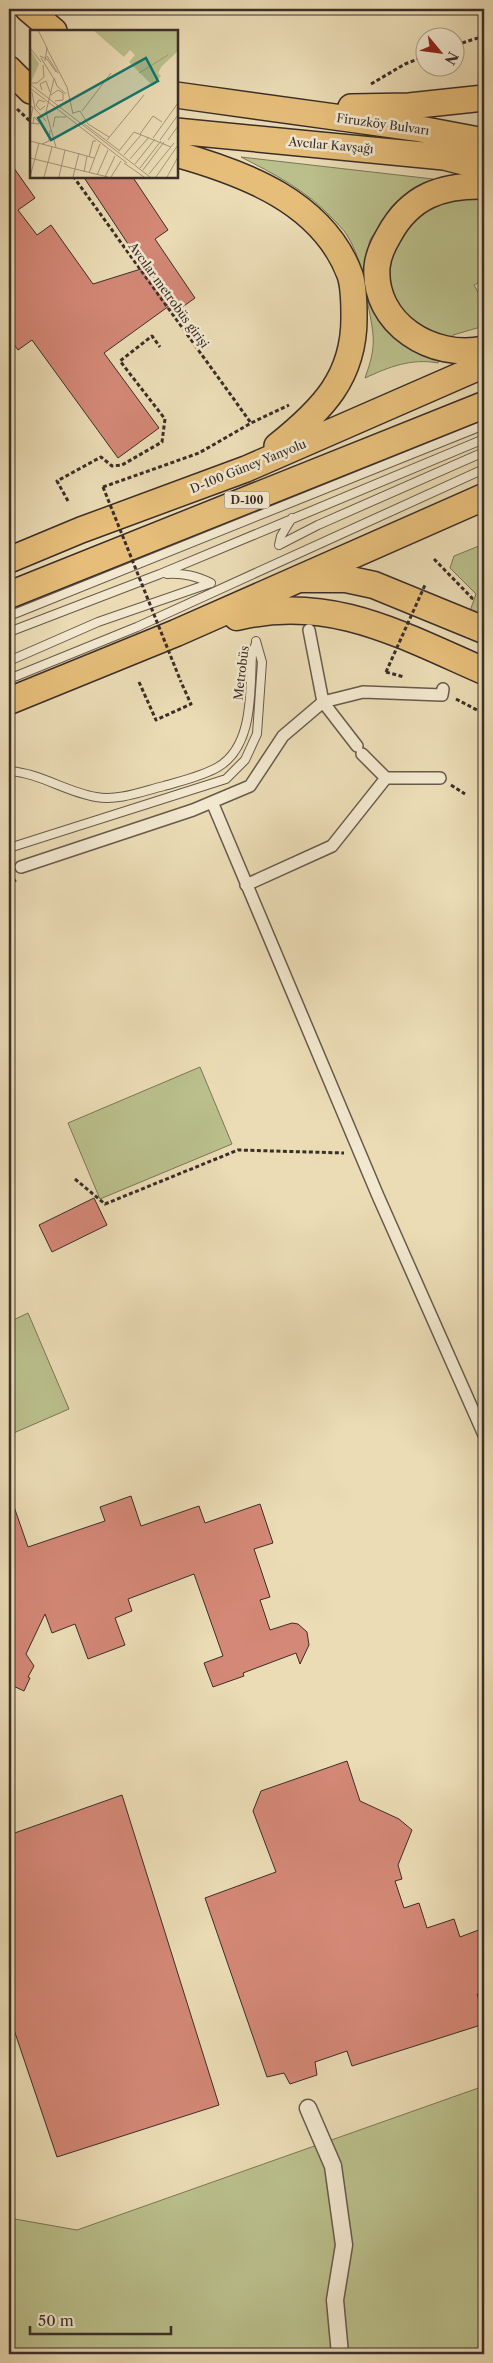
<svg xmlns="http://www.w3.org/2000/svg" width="493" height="2363" font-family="'Libre Caslon Text',serif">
<rect width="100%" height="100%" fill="#ebdcb5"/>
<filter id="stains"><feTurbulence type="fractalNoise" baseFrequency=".004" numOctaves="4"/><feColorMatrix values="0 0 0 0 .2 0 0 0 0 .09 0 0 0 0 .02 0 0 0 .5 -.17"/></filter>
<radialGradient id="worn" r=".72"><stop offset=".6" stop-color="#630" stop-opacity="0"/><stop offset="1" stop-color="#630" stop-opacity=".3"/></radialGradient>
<path fill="#bac08c" stroke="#7a775a" d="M241 157 433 179 413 188 392 206 370 240 366 257 385 326 411 349 440 360 438 363C411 358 389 367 365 378 377 345 374 337 368 304 364 280 360 256 347 235 343 229 337 223 332 218 306 190 274 174 241 157Z
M466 199 484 200V280L474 285 484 303V326L453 335V343L426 331 405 314 390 289 389 257 417 214 438 204Z
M484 544V617L470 611 476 594 450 568 454 556Z
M200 1067 232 1144 100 1199 68 1123Z
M28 1313 69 1409 9 1435V1322Z
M484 2086V2354H14L9 2340V2218L77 2230Z"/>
<path fill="#d48877" stroke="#3b2e28" d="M9 161 35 198 18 210 37 235 51 225 93 284 144 268 83 176H132L168 230 155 239 195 298 174 313 169 306 104 353 159 428 118 458 32 340 18 350 9 338Z
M94 1198 107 1225 52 1252 39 1225Z
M131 1496 141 1526 199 1506 205 1523 260 1504 273 1543 254 1549 270 1597 260 1600 270 1630 292 1623 298 1624 307 1632 309 1645 300 1664 296 1653 243 1673 244 1676 213 1687 204 1663 223 1656 194 1574 128 1599 132 1611 115 1618 125 1645 88 1659 75 1624 52 1633 45 1614 26 1654 34 1666 28 1677 30 1678 24 1691 9 1684V1498H11L28 1547 105 1521 100 1507Z
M347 1761 360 1801 399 1819 412 1830 398 1865 402 1879 395 1881 404 1908 419 1903 427 1928 454 1919 460 1937 484 1928V1993L477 1994 484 2016V2024L352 2066 347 2051 315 2062 317 2075 290 2084 284 2073 267 2077 205 1898 276 1872 253 1811 261 1791Z
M122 1795 219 2105 57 2157 9 2015V1835Z"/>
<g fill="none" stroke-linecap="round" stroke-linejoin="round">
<defs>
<path id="service" d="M279 545 318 525 484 452
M279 545 281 536 292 518
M167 574C184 573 196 576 211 583
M9 616 484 425
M9 632 160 574 484 439
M9 661 98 622 211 583
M9 679 137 627 484 469
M9 771C40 773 66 792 96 797 119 801 143 791 164 786 181 781 203 776 218 767 254 746 250 690 252 655L256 643
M9 848 226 779 245 760 257 734 262 662 256 641"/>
<path id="pedestrian" d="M309 630 323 702 357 746
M362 754 386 778
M212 802 378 1196 484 1435
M21 867 193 810 250 786 283 736 323 702 363 692 442 695 443 689
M246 885 332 846 386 778H440"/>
<path id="minor" d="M308 2108 333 2166 344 2245 335 2300 340 2354"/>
<path id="primary" d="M28 9 54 31
M9 69 31 91
M176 95 415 128 484 141
M351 107 409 106 484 98
M176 131 444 157 484 167
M176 154C244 173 323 202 350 275 354 287 354 303 354 316 355 377 322 410 277 446
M484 186C442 185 410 196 389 235 383 245 378 255 377 267 373 324 433 360 484 349
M9 560 81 530 246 469 484 365"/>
<path id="trunk" d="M304 579H346L374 585 484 630
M9 595 484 405
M237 617C330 594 401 635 484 671
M9 701 176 633 484 497"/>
</defs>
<use href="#service" stroke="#675a4b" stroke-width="10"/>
<use href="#pedestrian" stroke="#675a4b" stroke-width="14"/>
<use href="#minor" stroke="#675a4b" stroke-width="19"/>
<use href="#primary" stroke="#3b2e28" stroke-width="28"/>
<use href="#trunk" stroke="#3b2e28" stroke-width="29"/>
<path stroke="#3b2e28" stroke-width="3" stroke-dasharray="4 2.5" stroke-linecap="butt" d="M456 45 484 36
M371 84 405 64 426 56
M17 109 31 122
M73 176 251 423
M103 487 199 453 251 423 289 405
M68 501 57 481 101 457 112 466 122 465 162 442 165 419 120 361 152 336 160 347
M434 559 472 598 471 601
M386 672 404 677
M139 682 156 720 191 704 181 682
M456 699 477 710
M451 785 465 794
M9 804 14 802
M9 884 16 880
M75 1179 105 1204 238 1150 344 1153"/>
<use href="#service" stroke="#f2e8cf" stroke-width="8"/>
<use href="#pedestrian" stroke="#f2e8cf" stroke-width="11"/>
<use href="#minor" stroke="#f2e8cf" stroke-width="16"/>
<use href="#primary" stroke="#e6be7a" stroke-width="25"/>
<use href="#trunk" stroke="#e6be7a" stroke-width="26"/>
<path stroke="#3b2e28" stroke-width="3" stroke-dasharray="4 2.5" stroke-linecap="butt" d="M103 487 181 682
M386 672 425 585"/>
</g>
<g text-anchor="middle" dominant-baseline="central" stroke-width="5" stroke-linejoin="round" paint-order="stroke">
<rect fill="#f2e8cf" stroke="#72665a" stroke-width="1" x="224.5" y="491.5" width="45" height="17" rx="4"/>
<g font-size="11" font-weight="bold" fill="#3b2e28">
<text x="247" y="500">D-100</text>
</g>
<g font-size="12" fill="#3b2e28" stroke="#f2e8cf">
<text transform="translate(383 124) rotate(8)">Firuzköy Bulvarı</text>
<text transform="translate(331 145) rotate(5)">Avcılar Kavşağı</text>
<text transform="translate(169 295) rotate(54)">Avcılar metrobüs girişi</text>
<text transform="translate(248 466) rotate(-22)">D-100 Güney Yanyolu</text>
<text transform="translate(241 673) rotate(-83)">Metrobüs</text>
</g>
</g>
<g transform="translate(30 30)">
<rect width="148" height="148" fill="#ebdcb5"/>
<path d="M63 0H147V22L132 36 128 43 131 46 123 56 99 32 105 25 100 20 94 27ZM0 19 9 34 1 52H0Z" fill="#bac08c"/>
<path fill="none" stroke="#a5967d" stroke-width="1" d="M8 0 17 18 15 31M16 17 37 57 43 84M0 18 11 32M10 26 17 29 26 42M17 26 28 43M11 28 24 49 16 82 26 117M109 43 138 25M24 48 27 56 36 64M0 53H7L14 47 13 35M0 54 120 147M0 58 97 133M12 60 10 54 16 51 20 62M2 62 5 79 16 91M21 65 28 60 33 63V70L25 71M15 72 9 70 6 75 10 80 15 76M0 76 3 77 0 92M52 81 81 43M43 83 50 81 58 94 79 107M0 93 9 94V92L4 87 3 93M53 93 90 121M23 97 25 87H36M110 104 123 86 132 92M123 108 148 73M77 110 114 65M130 110 148 85M138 110 148 96M0 111 35 120 29 147M12 114 19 111 20 100M35 120 64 128M89 121 104 102 141 117M94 125 111 105M59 127 63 111H66M0 128 78 147M100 129 119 107M94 133 114 147M105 134 125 109M110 138 131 111M113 140 134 112M54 142 57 126M59 143 70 114M119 144 144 113M67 145 78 120M0 147 9 113M14 147 22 117M43 147 49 123M75 147 85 126M81 147 91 131M126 147 148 115M137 147 148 127"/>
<path fill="#0f766e" fill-opacity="0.15" stroke="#0f766e" stroke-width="2.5" d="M116 28 128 51 21 110 8 88Z"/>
<rect width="148" height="148" fill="none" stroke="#3b2e28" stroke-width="2.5"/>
</g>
<rect width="493" height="2363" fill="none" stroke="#ebdcb5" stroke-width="30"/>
<rect x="10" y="10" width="473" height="2343" fill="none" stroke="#3b2e28" stroke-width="2.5"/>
<rect x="15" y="15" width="463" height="2333" fill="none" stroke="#3b2e28"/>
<g transform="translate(440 52) rotate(119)"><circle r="24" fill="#f2e8cf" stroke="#a99e8c"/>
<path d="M0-4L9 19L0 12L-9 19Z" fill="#8f2418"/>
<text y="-8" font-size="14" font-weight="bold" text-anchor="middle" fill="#3b2e28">N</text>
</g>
<path d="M30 2326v8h141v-8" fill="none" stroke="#3b2e28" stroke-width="2.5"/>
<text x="38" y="2326" font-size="15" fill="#3b2e28" stroke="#f2e8cf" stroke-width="4" paint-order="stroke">50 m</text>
<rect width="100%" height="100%" filter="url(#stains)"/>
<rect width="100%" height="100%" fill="url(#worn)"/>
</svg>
